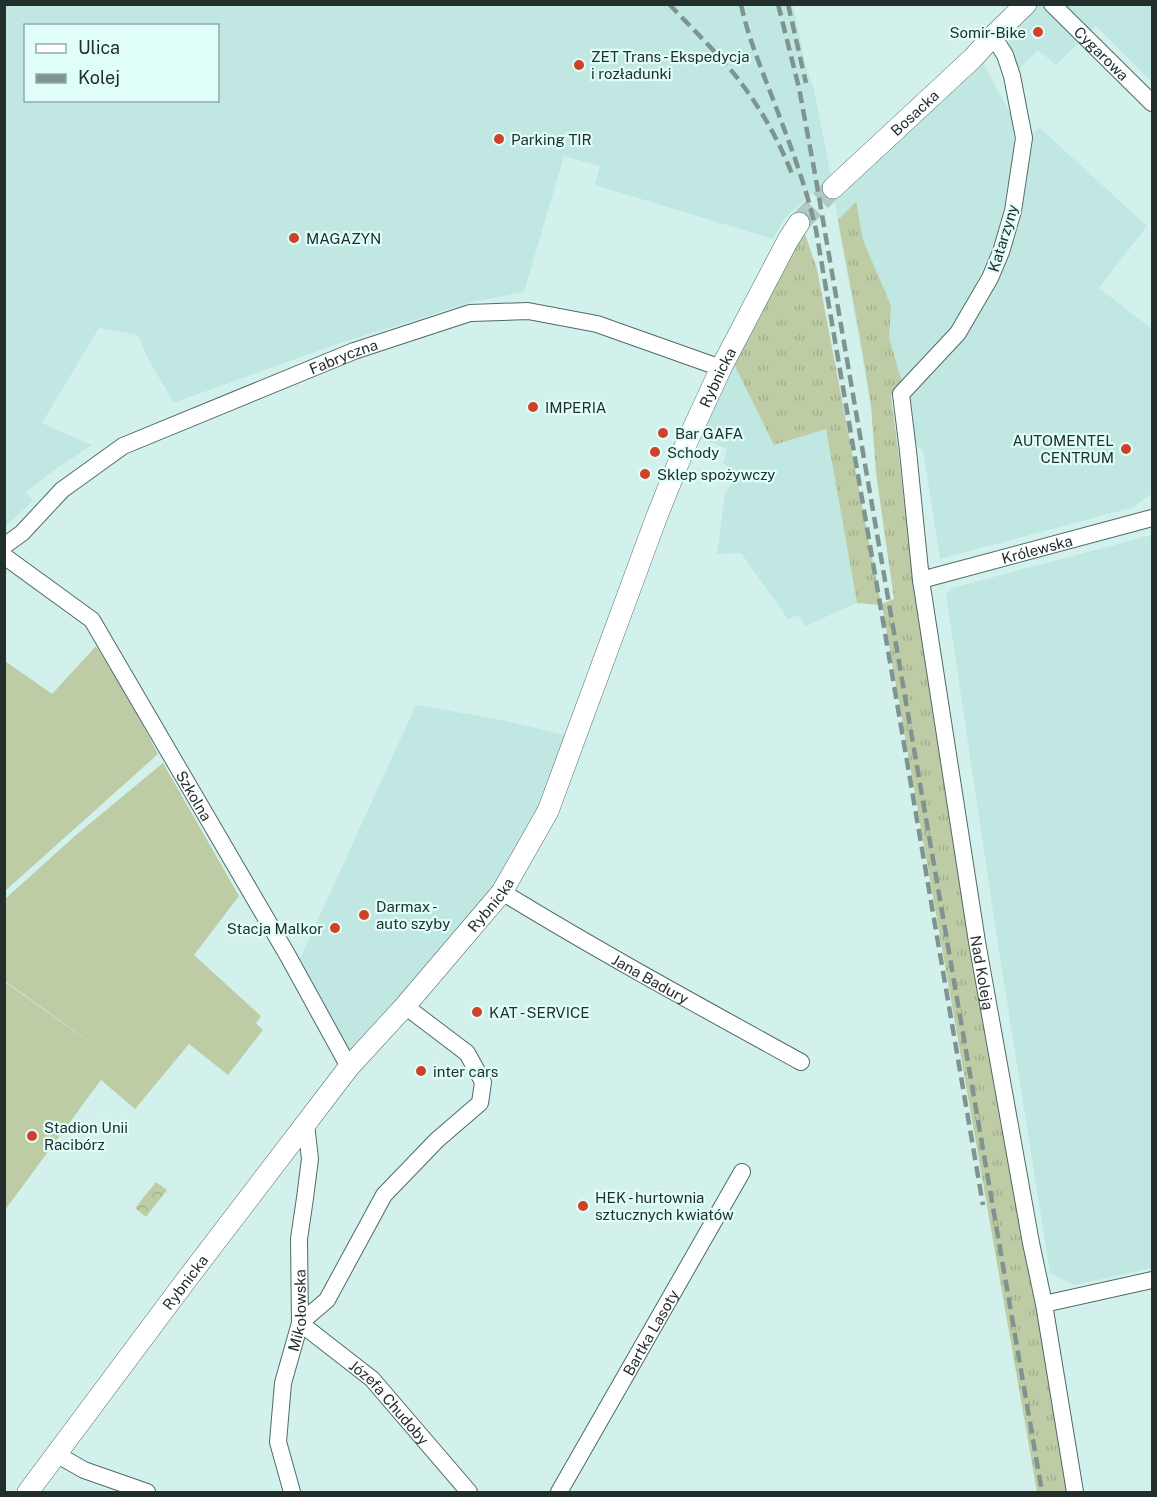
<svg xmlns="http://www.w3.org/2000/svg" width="1157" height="1497" font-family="'Public Sans',sans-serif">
<defs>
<pattern id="grass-tufts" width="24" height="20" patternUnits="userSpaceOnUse" patternTransform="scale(1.5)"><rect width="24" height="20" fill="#becca5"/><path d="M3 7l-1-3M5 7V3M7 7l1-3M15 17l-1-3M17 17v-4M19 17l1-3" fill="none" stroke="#a3b08e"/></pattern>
<pattern id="park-crowns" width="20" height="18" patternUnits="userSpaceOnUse" patternTransform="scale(1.5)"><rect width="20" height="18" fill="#becca5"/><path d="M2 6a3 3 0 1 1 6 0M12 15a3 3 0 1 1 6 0" fill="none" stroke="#a3b08e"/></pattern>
</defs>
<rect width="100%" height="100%" fill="#d3f1ec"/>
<path fill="#c0e7e1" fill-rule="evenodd" d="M4 5H793L806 66 814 91 831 176 784 219 773 239 595 185 600 166 564 156 524 292 472 302 337 344 173 403 168 391H167L148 359 138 335 99 328 42 423 92 445 57 468 26 492 33 501 5 527ZM26 26H218V100H26Z
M1035 5H1152V82L1096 26 1056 65 1038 50 1016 72 1007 34Z
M982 61 1012 117 1015 151 998 239 959 317 951 329 902 382 871 406 838 222 835 200 929 113Z
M1040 128 1147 226 1099 288 1152 329V493L1134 507 940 559 923 450 912 443 908 396 958 342 1001 277 1020 222 1030 134Z
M734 364 826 428 857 603 805 626 798 615 788 619 741 553 717 554 725 494 736 476 723 463 727 449 700 438Z
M1152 535V1268L1075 1285 1050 1273 996 932 946 594 952 588Z
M416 705 502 720 569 736 542 811 498 890 350 1056 299 961Z"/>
<path fill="url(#grass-tufts)" d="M856 202 863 240 891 306 889 338 902 382 891 396 899 457 914 590 1069 1492H1037L882 605 857 603 826 429 774 445 734 364 803 228 817 269 881 604 894 599 876 473 871 406 860 337 838 220Z"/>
<path fill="url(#park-crowns)" d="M156 1182 167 1190 146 1217 135 1208Z"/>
<path fill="#becca5" d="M96 646 129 698 158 754 5 891V661L52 694Z
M163 763 239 896 194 955 261 1016 256 1023 263 1030 228 1075 189 1044 135 1109 101 1080 5 1210V982L116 1061 5 981V899L76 835Z"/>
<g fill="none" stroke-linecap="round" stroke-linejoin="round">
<path stroke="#b0cac6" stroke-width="21" stroke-dasharray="21 10" stroke-linecap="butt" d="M799 223 833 188"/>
<defs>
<g id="minor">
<path id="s1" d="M1052 4 1152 103"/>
<path id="s2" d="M993 36 1005 55 1012 76 1024 138 1013 211 1001 252 990 278 958 333 901 394 908 451 921 580 977 942 1031 1243 1044 1304 1075 1492"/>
<path id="s3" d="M4 546 22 533 62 490 123 446 354 351 470 313 528 311 597 324 721 368"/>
<path id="s4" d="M4 556 92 620 288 956 349 1067"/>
<path id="s5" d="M921 580 1152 518"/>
<path id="s6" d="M502 892C600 952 701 1007 801 1062"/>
<path id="s7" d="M405 1006 467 1053 483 1082 480 1103 437 1140 384 1195 327 1300 300 1323 372 1379 469 1492"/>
<path d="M1044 1304 1152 1280"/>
<path d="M56 1454 84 1470 147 1492"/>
<path id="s8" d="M292 1492 278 1442 283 1383 300 1323 299 1239 305 1198 310 1159 306 1124"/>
<path id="s9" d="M559 1492 742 1172"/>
</g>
<g id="tertiary">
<path id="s10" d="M833 188 973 58 993 36 1026 4"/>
<path id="s11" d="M28 1492 184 1283 349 1067 405 1006 502 892 548 811 657 516 686 444 721 368 788 240 799 223"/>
</g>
</defs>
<use href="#minor" stroke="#506b67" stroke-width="18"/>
<use href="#tertiary" stroke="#506b67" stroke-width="22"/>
<use href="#minor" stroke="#fff" stroke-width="16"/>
<use href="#tertiary" stroke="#fff" stroke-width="21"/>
<path stroke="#7f9491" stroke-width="4.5" stroke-dasharray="12 6" stroke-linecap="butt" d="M669 4C690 26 711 47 730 69 756 100 777 136 792 174
M741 4C748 38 762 70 774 102 790 144 806 186 816 230L983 1205
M778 4 799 88 815 174 1042 1492
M788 4 806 83"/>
</g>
<g fill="#ce422a" stroke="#e0fef9" stroke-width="2">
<circle cx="1038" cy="32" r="6"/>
<circle cx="579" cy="65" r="6"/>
<circle cx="499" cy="139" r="6"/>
<circle cx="294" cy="238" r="6"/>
<circle cx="533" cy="407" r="6"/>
<circle cx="663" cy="433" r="6"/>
<circle cx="1126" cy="449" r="6"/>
<circle cx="655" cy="452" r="6"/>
<circle cx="645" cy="474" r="6"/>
<circle cx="364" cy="915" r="6"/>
<circle cx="335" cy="928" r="6"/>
<circle cx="477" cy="1012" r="6"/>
<circle cx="421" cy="1071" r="6"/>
<circle cx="32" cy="1136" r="6"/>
<circle cx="583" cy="1206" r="6"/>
</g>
<g text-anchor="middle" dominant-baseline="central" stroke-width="4.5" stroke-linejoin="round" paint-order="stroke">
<g font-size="15" fill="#232f2d" stroke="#e0fef9" text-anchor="start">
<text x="1026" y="32" text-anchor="end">Somir-Bike</text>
<text x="591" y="56">ZET Trans - Ekspedycja<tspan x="591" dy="17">i rozładunki</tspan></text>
<text x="511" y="139">Parking TIR</text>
<text x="306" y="238">MAGAZYN</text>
<text x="545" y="407">IMPERIA</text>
<text x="675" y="433">Bar GAFA</text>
<text x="1114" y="440" text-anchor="end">AUTOMENTEL<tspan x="1114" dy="17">CENTRUM</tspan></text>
<text x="667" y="452">Schody</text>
<text x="657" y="474">Sklep spożywczy</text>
<text x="376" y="906">Darmax -<tspan x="376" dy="17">auto szyby</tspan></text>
<text x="323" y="928" text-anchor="end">Stacja Malkor</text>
<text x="489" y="1012">KAT - SERVICE</text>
<text x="433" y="1071">inter cars</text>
<text x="44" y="1127">Stadion Unii<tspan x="44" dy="17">Racibórz</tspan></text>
<text x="595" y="1197">HEK - hurtownia<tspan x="595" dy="17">sztucznych kwiatów</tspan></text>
</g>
<g font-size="15" fill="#232f2d" stroke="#e0fef9">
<text stroke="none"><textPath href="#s1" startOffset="70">Cygarowa</textPath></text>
<text stroke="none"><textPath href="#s10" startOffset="111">Bosacka</textPath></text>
<text transform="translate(1003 238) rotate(-73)">Katarzyny</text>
<text stroke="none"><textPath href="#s3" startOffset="394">Fabryczna</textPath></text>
<text stroke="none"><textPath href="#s11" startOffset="1324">Rybnicka</textPath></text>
<text stroke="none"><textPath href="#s5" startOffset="120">Królewska</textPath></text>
<text stroke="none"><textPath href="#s4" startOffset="312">Szkolna</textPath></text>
<text stroke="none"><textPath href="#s11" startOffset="748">Rybnicka</textPath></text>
<text stroke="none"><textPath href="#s2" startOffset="984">Nad Koleją</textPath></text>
<text stroke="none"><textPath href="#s6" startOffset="172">Jana Badury</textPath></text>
<text stroke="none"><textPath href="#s11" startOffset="262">Rybnicka</textPath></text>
<text stroke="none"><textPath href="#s8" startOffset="186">Mikołowska</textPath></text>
<text stroke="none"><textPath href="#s9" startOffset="184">Bartka Lasoty</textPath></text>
<text stroke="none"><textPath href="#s7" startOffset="540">Józefa Chudoby</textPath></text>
</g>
</g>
<rect width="1157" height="1497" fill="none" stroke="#232f2d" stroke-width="12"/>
<rect x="24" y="24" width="195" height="78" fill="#e0fef9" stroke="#94aba7" stroke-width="1.5"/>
<rect x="36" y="44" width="30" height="9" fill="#ffffff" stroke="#94aba7" stroke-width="1.5"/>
<text x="78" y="54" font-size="18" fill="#232f2d">Ulica</text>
<rect x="36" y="74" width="30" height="9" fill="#7f9491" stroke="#94aba7" stroke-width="1.5"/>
<text x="78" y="84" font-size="18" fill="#232f2d">Kolej</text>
</svg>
